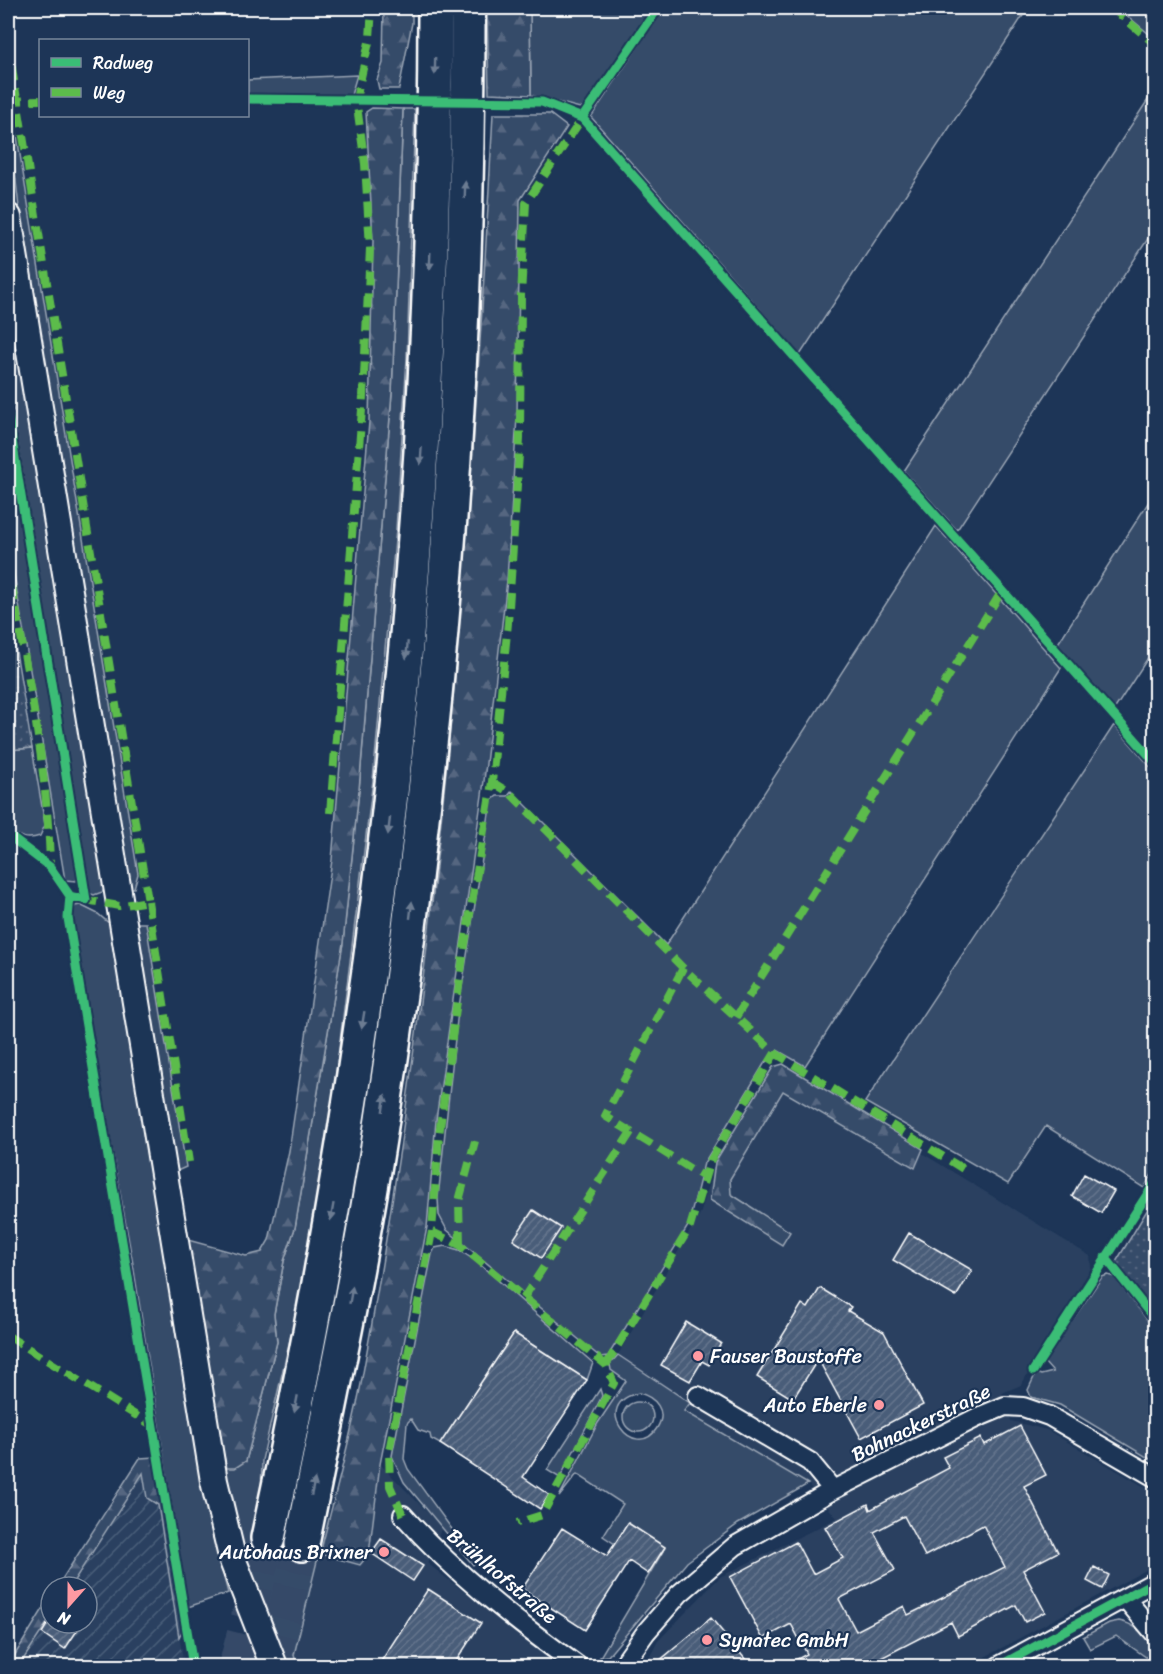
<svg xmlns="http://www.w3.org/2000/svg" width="1163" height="1674" font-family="Sriracha,sans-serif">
<defs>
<pattern id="industrial-furrows" width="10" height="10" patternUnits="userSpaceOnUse" patternTransform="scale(1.5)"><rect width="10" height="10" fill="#2a4161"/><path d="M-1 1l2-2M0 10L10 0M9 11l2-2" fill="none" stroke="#4a5e79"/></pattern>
<pattern id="forest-firs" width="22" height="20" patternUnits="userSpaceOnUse" patternTransform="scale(1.5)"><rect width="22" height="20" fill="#364b69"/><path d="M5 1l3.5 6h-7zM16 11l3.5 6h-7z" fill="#546680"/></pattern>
<pattern id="garden-dots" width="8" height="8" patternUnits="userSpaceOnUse" patternTransform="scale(1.5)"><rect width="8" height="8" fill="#364b69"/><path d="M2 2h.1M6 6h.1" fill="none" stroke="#546680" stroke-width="1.8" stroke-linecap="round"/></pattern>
<pattern id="building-hatch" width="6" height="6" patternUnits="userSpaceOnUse" patternTransform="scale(1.5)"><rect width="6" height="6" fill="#4a5d79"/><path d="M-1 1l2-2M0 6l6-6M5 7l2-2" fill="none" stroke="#65758d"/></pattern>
</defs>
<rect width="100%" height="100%" fill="#1d3557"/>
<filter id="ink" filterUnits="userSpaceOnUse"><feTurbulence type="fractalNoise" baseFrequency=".0167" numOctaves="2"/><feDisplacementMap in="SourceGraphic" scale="12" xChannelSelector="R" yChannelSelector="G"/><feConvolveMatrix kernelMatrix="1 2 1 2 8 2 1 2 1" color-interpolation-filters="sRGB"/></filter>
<g filter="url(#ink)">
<path fill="#2a4161" d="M783 1068 1090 1256 1091 1268 1021 1385 1002 1393 1011 1421 1047 1430 1155 1493V1565L968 1666H645L658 1641 720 1577 837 1518 808 1484 684 1411 690 1402 618 1355 701 1212 716 1162Z
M380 1464 442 1527 427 1563 559 1666H292L289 1661 320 1554 360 1564 369 1554Z"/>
<path fill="url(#industrial-furrows)" d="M143 1472 147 1498 158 1505 184 1666H19L51 1617V1623H87V1587H70Z"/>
<path fill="#364b69" stroke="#9aa5b4" stroke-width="1.5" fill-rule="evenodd" d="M530 8H652L584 106 580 108 531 95Z
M664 8H1028L800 355 591 117Z
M1118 8H1155V39Z
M357 75 351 95 248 94V80Z
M1155 89V228L957 530 904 471Z
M403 109H415L407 358 396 529 373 780 327 1143 304 1279 262 1460 261 1500 252 1538 319 1553 294 1655 297 1666H290L246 1559 236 1526 214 1417 246 1461 277 1342 274 1314 284 1261 295 1228 343 943 359 790 392 393Z
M8 112H13L138 874 134 888H130L125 881 27 277Z
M8 293 105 891 94 895 89 893 8 378Z
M8 438 79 873 76 881 65 880 8 538Z
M1155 492V647L1114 710 1057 645Z
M936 526 1061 668 805 1066 777 1050 764 1064 704 1163 688 1226 608 1356 600 1357 447 1230 439 1215 438 1198 457 1020 491 801 497 796H508L512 791 666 945Z
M1114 725 1155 772V1170L1144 1188 1046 1126 1008 1184 865 1102Z
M32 748 45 825 40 836C26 841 18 837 8 827V750Z
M80 905 98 914 111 925 187 1400 213 1537 228 1593 188 1607 133 1264 71 920 75 906Z
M138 923H146L186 1167 175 1172 135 931Z
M445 1246 459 1250 477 1262 593 1363 587 1380 514 1333 440 1444 431 1439 430 1434 418 1430 411 1419 407 1423 404 1459 408 1469 476 1562 473 1565 404 1482 392 1456 432 1254 435 1248Z
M1108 1275 1114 1277 1155 1330V1462L1060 1405 1031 1397 1028 1390 1036 1373 1041 1375 1053 1372 1044 1362 1102 1277Z
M618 1355 690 1403 684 1411 808 1484 738 1524 687 1562 608 1656 600 1657 665 1548 628 1523 615 1544 603 1536 623 1504 577 1474 559 1497 598 1423 626 1381 611 1370 610 1364ZM639 1393C655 1397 668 1411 657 1428 635 1464 588 1403 639 1393Z
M600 1389 602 1396 560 1478 547 1470Z
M623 1417a15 15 0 1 1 30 0a15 15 0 1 1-30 0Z
M1119 1621C1137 1624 1144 1636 1155 1649V1660L1153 1662 1116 1636 1090 1649 1083 1637 1109 1623Z"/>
<path fill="url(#forest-firs)" stroke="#9aa5b4" stroke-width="1.5" d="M384 8H412V23L399 89H379L377 80 383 63Z
M487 8H530L531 95 489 93Z
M372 108 403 109 392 393 359 790 343 943 295 1228 284 1261 274 1314 277 1342 246 1461 235 1468H227L214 1417 188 1240 246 1256 262 1252 269 1240 289 1151 332 860 369 422 373 241 366 112Z
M493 114H550L567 127 520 200 517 416 507 580 484 781 436 1120 427 1227 380 1464 369 1554 360 1565 320 1554C334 1498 350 1441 361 1384 439 965 471 539 493 114Z
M783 1064 923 1149 915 1168 783 1091 730 1179 731 1194 790 1232 782 1245 710 1200 715 1162 773 1067Z
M155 1457 183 1629 179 1637 158 1505 147 1498 143 1473 70 1587H57L140 1458Z
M51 1596V1617L19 1666H8Z"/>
<path fill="url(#garden-dots)" stroke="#9aa5b4" stroke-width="1.5" d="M11 621 32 748 8 750V626Z
M1155 1197V1312L1116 1262Z"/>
<path fill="url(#building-hatch)" stroke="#fff" stroke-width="1.5" fill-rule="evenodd" d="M1084 1174 1114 1191 1101 1213 1072 1196Z
M533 1210 561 1228 541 1258 513 1240Z
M909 1233 972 1270 956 1297 893 1260Z
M820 1288 851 1307 848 1311 884 1332 923 1405 861 1438 818 1359 793 1399 757 1377 802 1304 808 1308Z
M686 1322 721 1343 709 1365 702 1361 690 1381 661 1365Z
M514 1333 587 1380 523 1477 549 1495 540 1509 440 1444Z
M1020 1426 1046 1475 1024 1486 1058 1552 1023 1570 1045 1612 1025 1622 1016 1605 958 1636 951 1622 873 1662 875 1666H784L807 1654 791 1624 763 1639 730 1577 796 1542 813 1574 843 1558 825 1527 868 1504 870 1510 949 1468 943 1457 981 1438 984 1445ZM904 1516 925 1556 983 1525 1005 1567 908 1615 904 1606 856 1631 839 1599 895 1570 874 1532Z
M628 1523 665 1547 648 1574 629 1561 585 1630 522 1589 562 1528 607 1556Z
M381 1539 423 1566 413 1581 371 1553Z
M1094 1567 1109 1575 1102 1589 1087 1581Z
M428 1589 481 1623 453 1666H378Z
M711 1618 751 1666H653Z
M48 1623H82L65 1649 42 1633Z"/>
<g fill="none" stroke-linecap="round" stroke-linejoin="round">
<path stroke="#344968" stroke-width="33" stroke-dasharray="33 16" stroke-linecap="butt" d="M235 1666 268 1538
M271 1666 302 1544"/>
<defs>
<path id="street" d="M698 1396 810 1462 833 1490
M403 1515C454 1573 515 1621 578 1666
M1125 1598 1156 1635
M622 1666 646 1632 679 1594 735 1546 833 1490 976 1418 1005 1406 1023 1407 1049 1416 1156 1478
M999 1666 1156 1581"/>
<path id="secondary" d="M8 217 214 1481 233 1561 274 1666"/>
<path id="highway" d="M268 1538C378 1035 435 523 435 8
M302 1544C329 1409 358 1275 379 1139 437 765 469 386 468 8"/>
</defs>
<use href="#street" stroke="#fff" stroke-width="22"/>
<use href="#secondary" stroke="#fff" stroke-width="30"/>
<use href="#highway" stroke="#fff" stroke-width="38"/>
<use href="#street" stroke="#1d3557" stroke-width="18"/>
<use href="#secondary" stroke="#1d3557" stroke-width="26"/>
<use href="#highway" stroke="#1d3557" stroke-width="33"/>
<path stroke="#5cbc4b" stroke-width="8" stroke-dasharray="15 8" stroke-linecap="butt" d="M1112 8 1156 45
M8 44 148 901 119 906 81 899
M8 101 40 100
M8 564C25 664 48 765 50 867
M492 782 510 793 683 968 775 1053 968 1172
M330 813 363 397 370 248 365 164 356 99 370 38 372 8
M148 901 189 1162
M683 968 605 1116 704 1177
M736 1017 1002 591
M432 1232 460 1245 606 1365 614 1383 542 1515 517 1523
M460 1245 459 1201 475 1141
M523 1299 631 1132
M8 1336 153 1426
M606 1365 690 1227 710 1161 775 1053
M403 1515 390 1486 389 1451 432 1232 439 1135 463 956 492 782 508 623 520 439 521 296 526 203 585 114"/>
<defs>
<path id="cycleway" d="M248 99 542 102 582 118 1156 763
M582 118 658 8
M8 415 86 900 70 896 50 867 8 835
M70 896 68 918 193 1666
M1105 1257 1156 1321
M1033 1371 1156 1181
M999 1666 1156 1581"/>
</defs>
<use href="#cycleway" stroke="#1d3557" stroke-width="13"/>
<use href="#cycleway" stroke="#3abd76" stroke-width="9"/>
</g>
<defs><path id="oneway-solid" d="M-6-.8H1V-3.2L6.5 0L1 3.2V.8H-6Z" transform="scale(1.5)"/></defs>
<g fill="#6c7c92">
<use href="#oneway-solid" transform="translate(435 66) rotate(91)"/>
<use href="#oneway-solid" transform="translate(465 190) rotate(-88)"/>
<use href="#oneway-solid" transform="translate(430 261) rotate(92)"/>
<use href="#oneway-solid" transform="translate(421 456) rotate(94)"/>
<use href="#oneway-solid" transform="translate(407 650) rotate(95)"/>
<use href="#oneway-solid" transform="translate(389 826) rotate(97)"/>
<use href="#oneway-solid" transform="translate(411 910) rotate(-83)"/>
<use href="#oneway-solid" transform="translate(363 1020) rotate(99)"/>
<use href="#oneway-solid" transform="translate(384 1103) rotate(-82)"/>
<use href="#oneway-solid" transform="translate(332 1212) rotate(100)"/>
<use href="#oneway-solid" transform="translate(351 1295) rotate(-80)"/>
<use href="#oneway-solid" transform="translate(296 1404) rotate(101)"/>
<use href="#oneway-solid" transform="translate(313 1487) rotate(-78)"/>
</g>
</g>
<g fill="#ff9aa2" stroke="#1d3557" stroke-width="2">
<circle cx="698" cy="1356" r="6"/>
<circle cx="879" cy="1405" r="6"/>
<circle cx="384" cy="1552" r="6"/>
<circle cx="707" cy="1640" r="6"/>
</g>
<g text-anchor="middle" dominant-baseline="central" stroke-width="4.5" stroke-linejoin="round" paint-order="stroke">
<g font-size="20" fill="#fff" stroke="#1d3557" text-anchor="start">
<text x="710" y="1356">Fauser Baustoffe</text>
<text x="867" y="1405" text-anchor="end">Auto Eberle</text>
<text x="372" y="1552" text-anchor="end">Autohaus Brixner</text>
<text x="719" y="1640">Synatec GmbH</text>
</g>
<g font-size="20" fill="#fff" stroke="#1d3557">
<text transform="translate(921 1423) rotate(-26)">Bohnackerstraße</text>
<text transform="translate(502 1576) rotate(40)">Brühlhofstraße</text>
</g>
</g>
<rect width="1163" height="1674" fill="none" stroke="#1d3557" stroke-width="30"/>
<rect x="15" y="15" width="1133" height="1644" fill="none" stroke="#fff" stroke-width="2" filter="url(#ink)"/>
<rect x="39" y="39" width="210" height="78" fill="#1d3557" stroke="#77869a" stroke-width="1.5"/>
<rect x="51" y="58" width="30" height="9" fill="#3abd76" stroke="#77869a" stroke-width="1.5"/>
<text x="93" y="69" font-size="18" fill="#ffffff">Radweg</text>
<rect x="51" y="88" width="30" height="9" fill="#5cbc4b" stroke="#77869a" stroke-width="1.5"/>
<text x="93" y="99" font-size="18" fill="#ffffff">Weg</text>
<g transform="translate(69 1605) rotate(201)"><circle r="28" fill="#1d3557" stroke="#77869a" stroke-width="1.5"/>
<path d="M0-4.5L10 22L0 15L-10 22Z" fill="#ff9aa2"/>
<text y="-9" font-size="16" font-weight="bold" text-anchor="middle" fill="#ffffff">N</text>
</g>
</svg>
